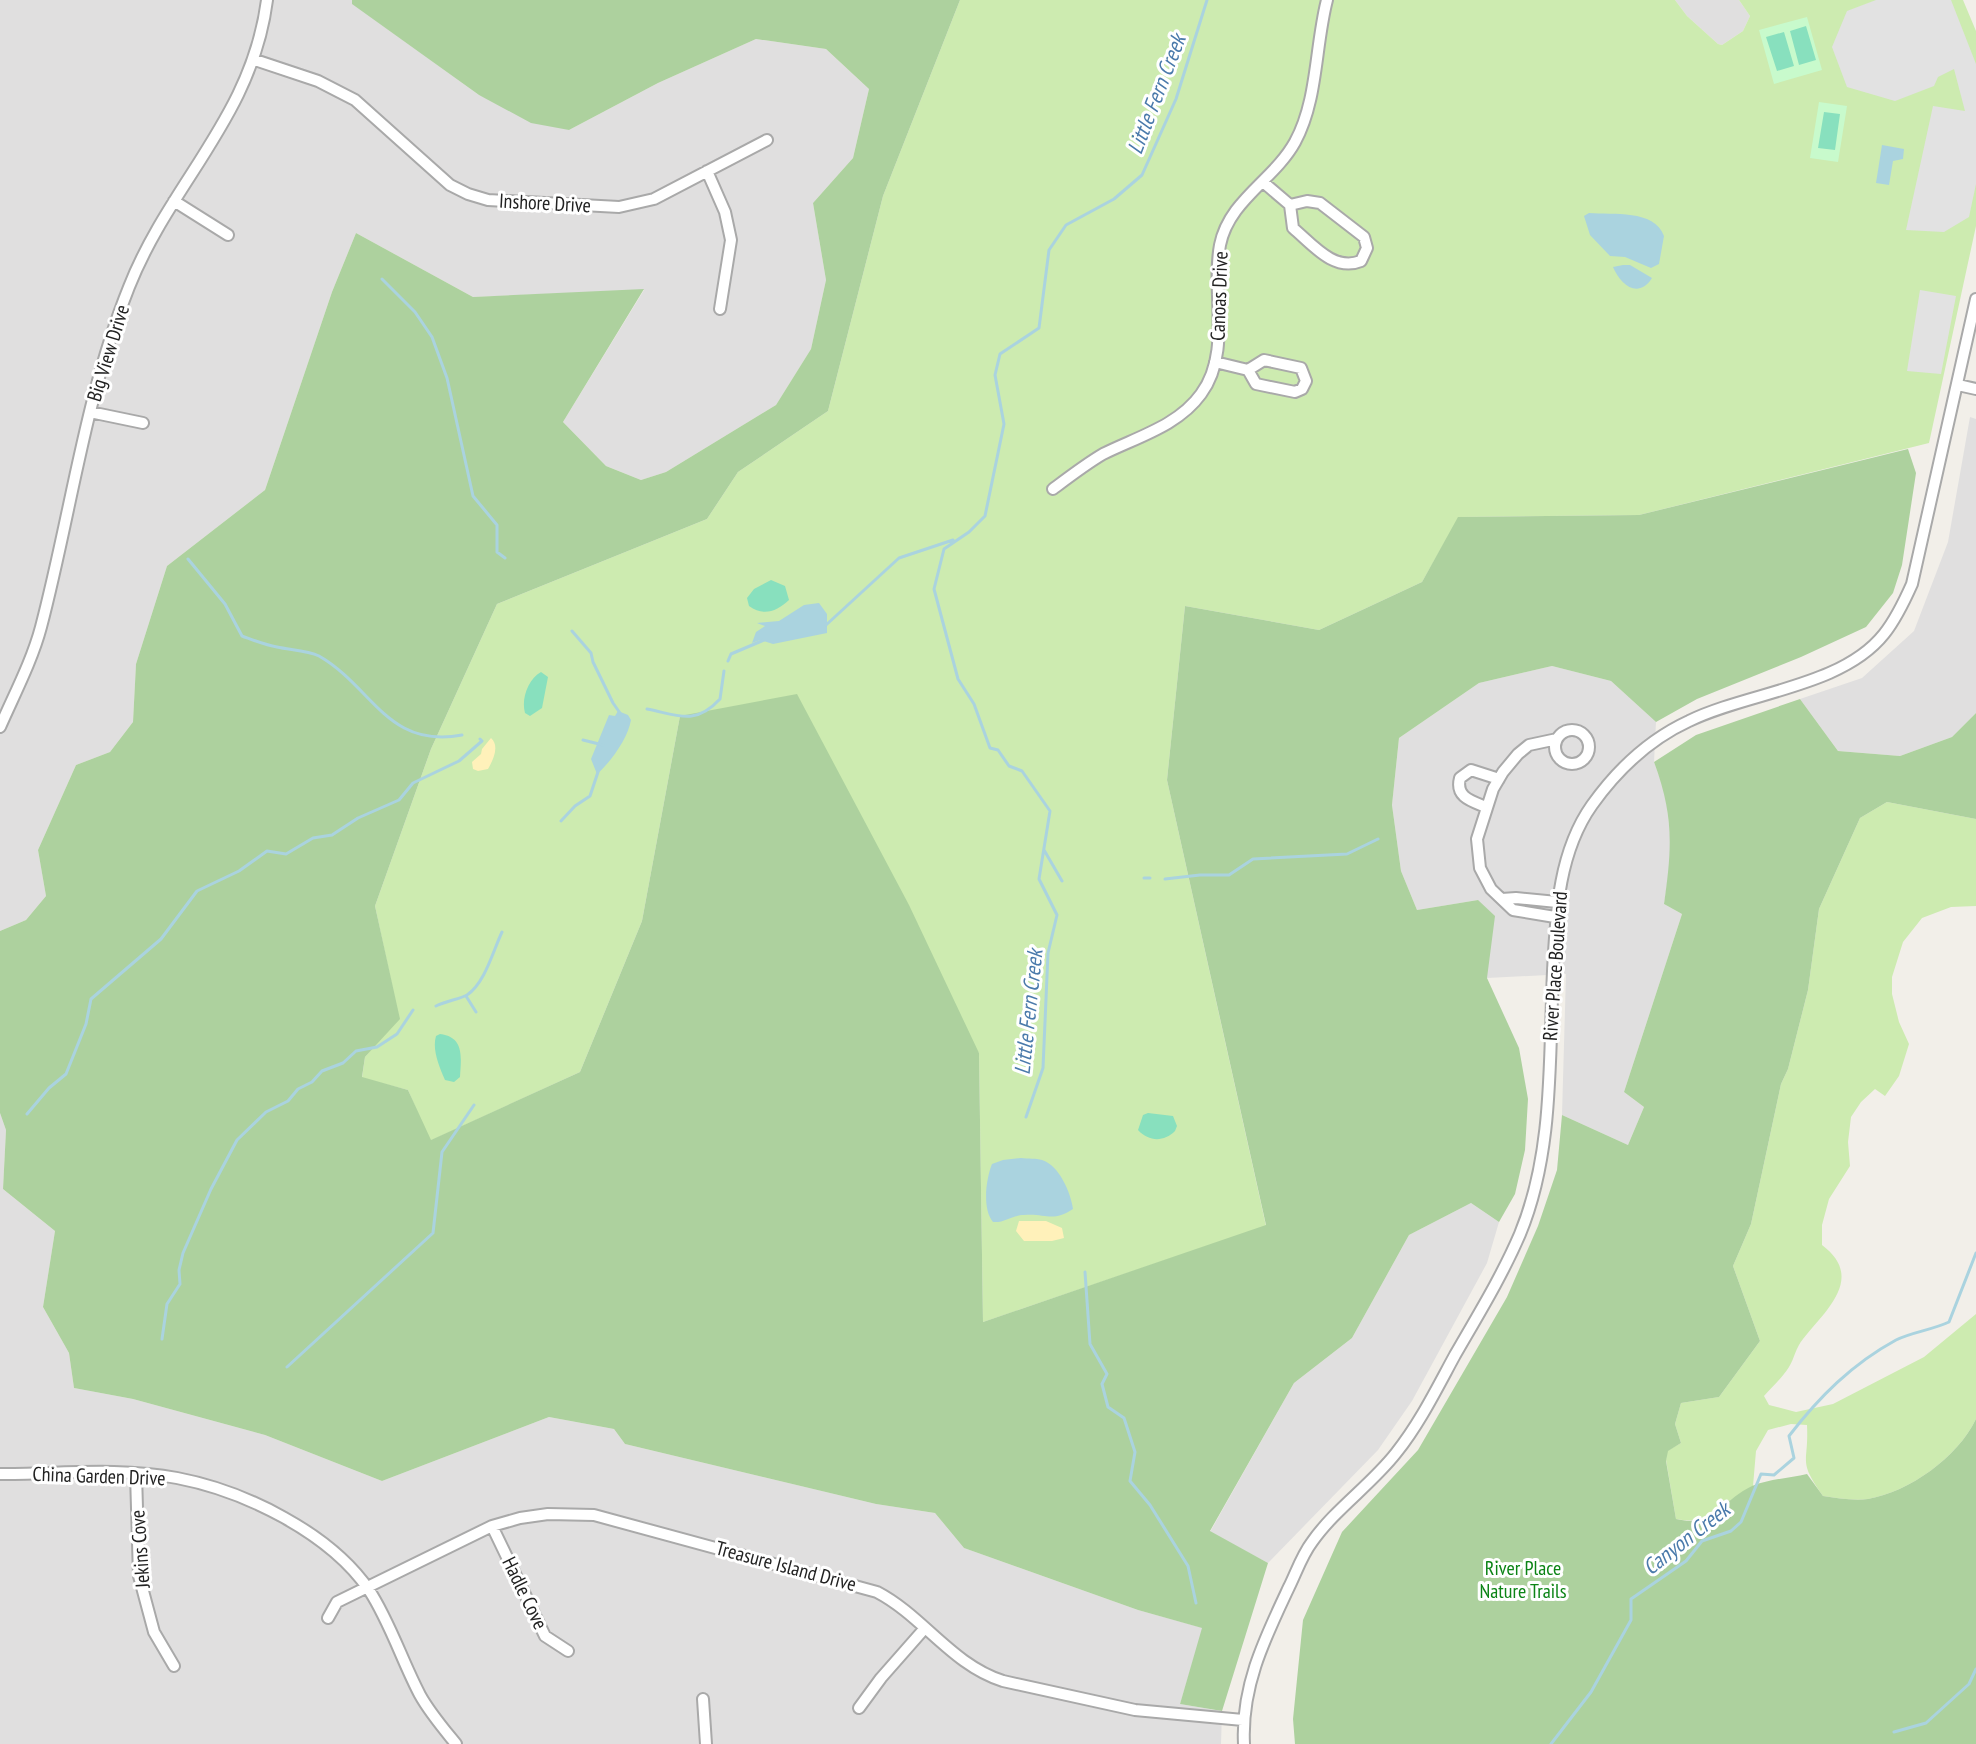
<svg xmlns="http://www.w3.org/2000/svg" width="1976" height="1744" font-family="'PT Sans Narrow',sans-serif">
<rect width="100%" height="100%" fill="#f2efe9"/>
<path fill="#e0dfdf" d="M0 0H352L353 4 479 95 569 130 658 83 756 39 826 49 869 89 853 158 813 203 826 280 811 349 776 405 666 472 641 480 606 466 563 422 644 290 473 297 356 233 332 292 265 490 167 566 136 664 133 722 110 752 76 765 38 850 46 896 26 920 0 931Z
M1675 0H1739L1750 16 1743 31 1722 45 1718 44 1687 16Z
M1970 417 1976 419V713L1952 737 1900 756 1838 751 1800 699 1862 678 1914 631 1948 542Z
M1552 666 1611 681 1656 722 1654 762 1666 795 1672 853 1664 904 1682 914 1624 1092 1644 1107 1628 1145 1562 1115 1566 974 1487 978 1478 900 1417 910 1401 871 1392 805 1399 738 1479 683Z
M0 1113 6 1130 3 1189 55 1231 43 1307 69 1353 74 1388 133 1399 265 1435 382 1481 549 1417 614 1429 625 1444 876 1504 935 1513 964 1548 1138 1610 1203 1628 1180 1704 1222 1711 1221 1744H0Z
M1471 1203 1499 1222 1487 1263 1412 1401 1378 1450 1268 1563 1210 1532 1294 1383 1352 1338 1409 1235Z"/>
<path fill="#cdebb0" d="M960 0H1675L1687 16 1718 44 1722 45 1743 31 1750 16 1739 0H1963L1976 31V226L1929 443 1639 515 1459 517 1422 582 1319 630 1185 606 1167 780 1266 1226 983 1322 979 1053 680 716 642 921 580 1072 430 1141 408 1090 362 1078 365 1057 399 1018 375 906 431 749 497 604 707 519 738 472 828 411 883 196Z
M1887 802 1976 819V906L1951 907 1922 918 1903 942 1892 977V994L1899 1022 1909 1044 1899 1076 1885 1096 1875 1089 1861 1102 1851 1117 1848 1142 1850 1166 1829 1199 1822 1225V1245C1866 1278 1825 1311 1803 1339 1796 1347 1794 1359 1789 1367 1782 1378 1772 1387 1764 1396L1769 1405 1796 1412 1833 1404 1924 1357 1976 1314V1419C1958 1457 1909 1492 1868 1499 1854 1501 1837 1498 1823 1496 1797 1459 1809 1465 1807 1425L1791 1424 1768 1430 1756 1451 1753 1486C1725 1503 1711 1526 1676 1519L1666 1460 1667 1451 1681 1443 1675 1424 1681 1403 1719 1397 1760 1341 1733 1266 1751 1224 1781 1084 1788 1069 1808 990 1819 909 1860 818Z"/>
<path fill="#add19e" d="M352 0H960L883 196 828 411 738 472 707 519 497 604 431 749 375 906 400 1019 365 1057 362 1077 408 1090 431 1140 580 1072 642 921 680 716 797 694 909 905 979 1053 983 1322 1266 1225 1167 780 1185 606 1319 630 1422 582 1458 517 1639 515 1908 449 1916 473 1902 565 1893 593 1866 627 1801 657 1697 699 1656 722 1611 681 1552 666 1479 683 1399 738 1392 805 1401 871 1417 910 1478 900 1495 916 1487 978 1519 1048 1528 1099 1525 1150 1515 1194 1499 1222 1471 1203 1409 1235 1352 1338 1294 1383 1210 1531 1268 1563 1222 1711 1180 1704 1202 1628 1138 1610 964 1548 935 1513 876 1504 625 1444 614 1429 549 1417 382 1481 265 1435 133 1399 74 1388 69 1353 43 1307 55 1231 3 1189 6 1130 0 1113V931L26 920 46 896 38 850 76 765 110 752 133 722 136 664 167 566 265 490 332 292 356 233 473 297 644 289 563 422 606 466 641 480 666 472 776 405 811 349 826 280 813 203 853 158 869 89 826 49 756 39 658 83 569 130 531 123 479 95 352 4Z
M1800 699 1838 751 1900 756 1952 737 1976 713V819L1887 802 1860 818 1819 909 1808 990 1788 1069 1781 1084 1751 1224 1733 1266 1760 1341 1719 1397 1681 1403 1675 1424 1681 1443 1668 1451 1666 1461 1676 1519C1714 1528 1722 1500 1752 1486 1769 1479 1790 1478 1807 1474L1823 1496C1837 1498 1854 1501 1868 1499 1909 1492 1958 1457 1976 1419V1744H1295L1293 1719 1303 1620 1342 1532 1418 1450 1507 1297 1538 1226 1557 1170 1562 1115 1628 1145 1644 1107 1624 1092 1682 914 1664 904C1672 848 1674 816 1654 762L1696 735Z"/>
<path fill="#fff1ba" d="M491 738C500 746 493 760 488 769L478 771 473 769 472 762 481 754 482 749Z
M1019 1221H1046L1062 1228 1064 1238 1052 1241H1024L1016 1231Z"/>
<path fill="#c8facc" d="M1807 17 1822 70 1774 84 1759 30Z
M1819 102 1847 106 1838 162 1810 158Z"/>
<path fill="#88e0be" d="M1806 26 1816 60 1799 65 1790 31Z
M1784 32 1794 66 1777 71 1766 37Z
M1824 112 1840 114 1835 150 1818 148Z
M771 580 785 586 789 600C777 611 764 617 749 606L747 598 754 589Z
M541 672 548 677 542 708 530 716 525 713C521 699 528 679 541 672Z
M440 1034C465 1037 461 1058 460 1077L454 1082 445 1080C439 1066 432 1050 436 1036Z
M1148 1113 1173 1116 1177 1126 1175 1131C1164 1142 1149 1142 1138 1130L1143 1115Z"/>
<path fill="#e2e2e2" d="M1876 0H1951L1976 64V184L1969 217 1944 232 1906 230 1933 106 1965 111 1954 69 1938 77 1934 86 1895 101 1847 87 1832 47 1847 11Z
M1920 290 1956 296 1941 374 1907 371Z"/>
<path fill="#aad3df" d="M1882 145 1904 149 1903 159 1893 161 1889 185 1876 183Z
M1589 213C1613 215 1654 209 1664 236L1659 264 1651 268 1625 257 1610 256 1590 235 1584 216Z
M1623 265H1630L1652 278C1638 300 1620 284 1613 267Z
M819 603 827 614V633L773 644 760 640 752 643 756 632 765 626 757 623 779 621 804 605Z
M618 711 628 715 631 720C628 738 611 762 597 774L591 759 609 715 615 716Z
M1021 1158C1028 1159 1036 1158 1042 1160 1059 1165 1071 1193 1073 1209 1052 1223 1046 1213 1024 1215 1012 1215 1005 1223 993 1222 982 1209 986 1179 992 1164L1003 1160Z"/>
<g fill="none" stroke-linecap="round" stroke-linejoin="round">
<path stroke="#aad3df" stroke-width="3" d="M382 279 415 312 432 337 447 378 473 496 497 525V552L505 558
M188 559 225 604 242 636C253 640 265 645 277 647 290 650 307 650 319 656 373 687 387 749 462 735
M826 625 899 558 953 540
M572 631 591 653 593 662 613 703 620 713
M728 661 731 654 764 640
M647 709C678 715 695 726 720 699L724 671
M583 740 603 745
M561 821 575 806 590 796 598 772
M1044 850 1062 881
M1144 878H1150
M1165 879 1200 875H1229L1253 859 1347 854 1378 839
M466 996 476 1012
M436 1006C446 1001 460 999 467 995 485 983 493 951 502 932
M27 1114 49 1088 66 1074 86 1024 91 999 161 939 197 891 239 871 267 851 286 854 313 838 332 835 358 818 399 800 413 783 459 761 482 741 480 739
M1026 1117 1043 1068 1048 953 1057 915 1039 879 1050 811 1022 771 1009 766 998 750 990 748 974 704 958 679 934 589 944 549 969 532 985 516 1004 424 995 375 1000 354 1039 328 1049 250 1066 225 1114 199 1142 175 1176 99 1207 0
M1085 1272 1090 1344 1107 1374 1102 1384 1108 1407 1124 1418 1135 1452 1130 1481 1150 1505 1188 1566 1196 1603
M162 1339 167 1304 180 1284 179 1270 183 1253 211 1189 237 1140 266 1112 288 1101 298 1089 312 1082 322 1071 343 1063 356 1051 377 1047 397 1034 413 1010
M287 1367 433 1233 442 1152 474 1105
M1894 1732 1926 1723 1969 1684 1976 1669
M1551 1744 1591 1692 1631 1620V1599L1686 1561 1702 1541 1731 1531 1741 1522 1761 1474 1774 1475 1794 1458 1789 1436C1819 1397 1852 1364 1896 1340 1912 1332 1932 1330 1949 1322L1976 1253"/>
<defs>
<path id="minor" d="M255 60 318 81 355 100 450 185 468 194 488 200 619 207 654 199 767 140
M707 171 725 212 731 240 720 309
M1263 182 1290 205 1293 228C1313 245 1334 272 1361 261L1367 248 1364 237 1320 203 1307 201 1290 205
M174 201 228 235
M1215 362 1248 370 1264 360 1301 368 1306 381 1302 389 1295 392 1256 384 1248 370
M1958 385 1976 389
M90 412 143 423
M1053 489C1069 477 1086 464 1103 454 1137 437 1178 426 1201 394 1232 352 1211 293 1220 245 1229 200 1274 180 1295 142 1318 100 1315 46 1327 0
M0 727C14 695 32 661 41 627 71 513 85 396 129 287 170 183 252 117 267 0
M1555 747a17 17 0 1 1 34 0a17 17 0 1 1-34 0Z
M1486 807C1471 801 1455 797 1460 778L1471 770 1499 779
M1502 899 1516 898 1557 902
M1555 917 1513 910 1491 889 1480 868 1477 839 1493 789 1503 772 1518 754 1529 745 1557 739
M0 1474C58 1474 120 1467 177 1478 245 1491 330 1533 369 1590 390 1622 402 1661 420 1695 430 1713 443 1728 456 1744
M136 1474 139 1576 154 1632 174 1666
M492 1526 545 1636 568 1651
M328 1618 337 1602 492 1526 520 1518 548 1514 594 1515 877 1592C923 1616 952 1665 1003 1681L1135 1710 1243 1720
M703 1699 706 1744
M859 1708 881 1678 925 1628
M1244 1744C1241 1686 1265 1638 1289 1587 1296 1573 1302 1555 1312 1542 1335 1509 1371 1485 1396 1453 1420 1423 1437 1388 1455 1355 1478 1315 1502 1276 1520 1234 1554 1152 1549 1058 1553 971 1556 914 1558 853 1592 805 1617 770 1650 739 1689 721 1748 692 1842 687 1884 634 1896 619 1904 602 1912 584L1976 299"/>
</defs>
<use href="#minor" stroke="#a9a9a9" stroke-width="14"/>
<use href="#minor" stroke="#fff" stroke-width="10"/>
</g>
<g text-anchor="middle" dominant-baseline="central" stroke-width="6" stroke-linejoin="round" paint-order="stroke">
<g font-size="20" fill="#222" stroke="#fff">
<text transform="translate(545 203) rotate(3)">Inshore Drive</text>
<text transform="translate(1219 296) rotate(-88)">Canoas Drive</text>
<text transform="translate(108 353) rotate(-73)">Big View Drive</text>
<text transform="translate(1555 966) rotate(-86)">River Place Boulevard</text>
<text transform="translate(99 1476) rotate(2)">China Garden Drive</text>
<text transform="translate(140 1549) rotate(-94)">Jekins Cove</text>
<text transform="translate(786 1566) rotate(15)">Treasure Island Drive</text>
<text transform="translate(525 1593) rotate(64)">Hadle Cove</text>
</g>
<g font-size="20" fill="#0c8416" stroke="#fff">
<text x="1523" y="1568">River Place<tspan x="1523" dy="23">Nature Trails</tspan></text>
</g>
<g font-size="22" font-style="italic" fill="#4a7aab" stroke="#fff">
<text transform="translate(1156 94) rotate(-69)">Little Fern Creek</text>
<text transform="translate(1028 1012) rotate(-84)">Little Fern Creek</text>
<text transform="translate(1686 1538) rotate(-38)">Canyon Creek</text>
</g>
</g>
</svg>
